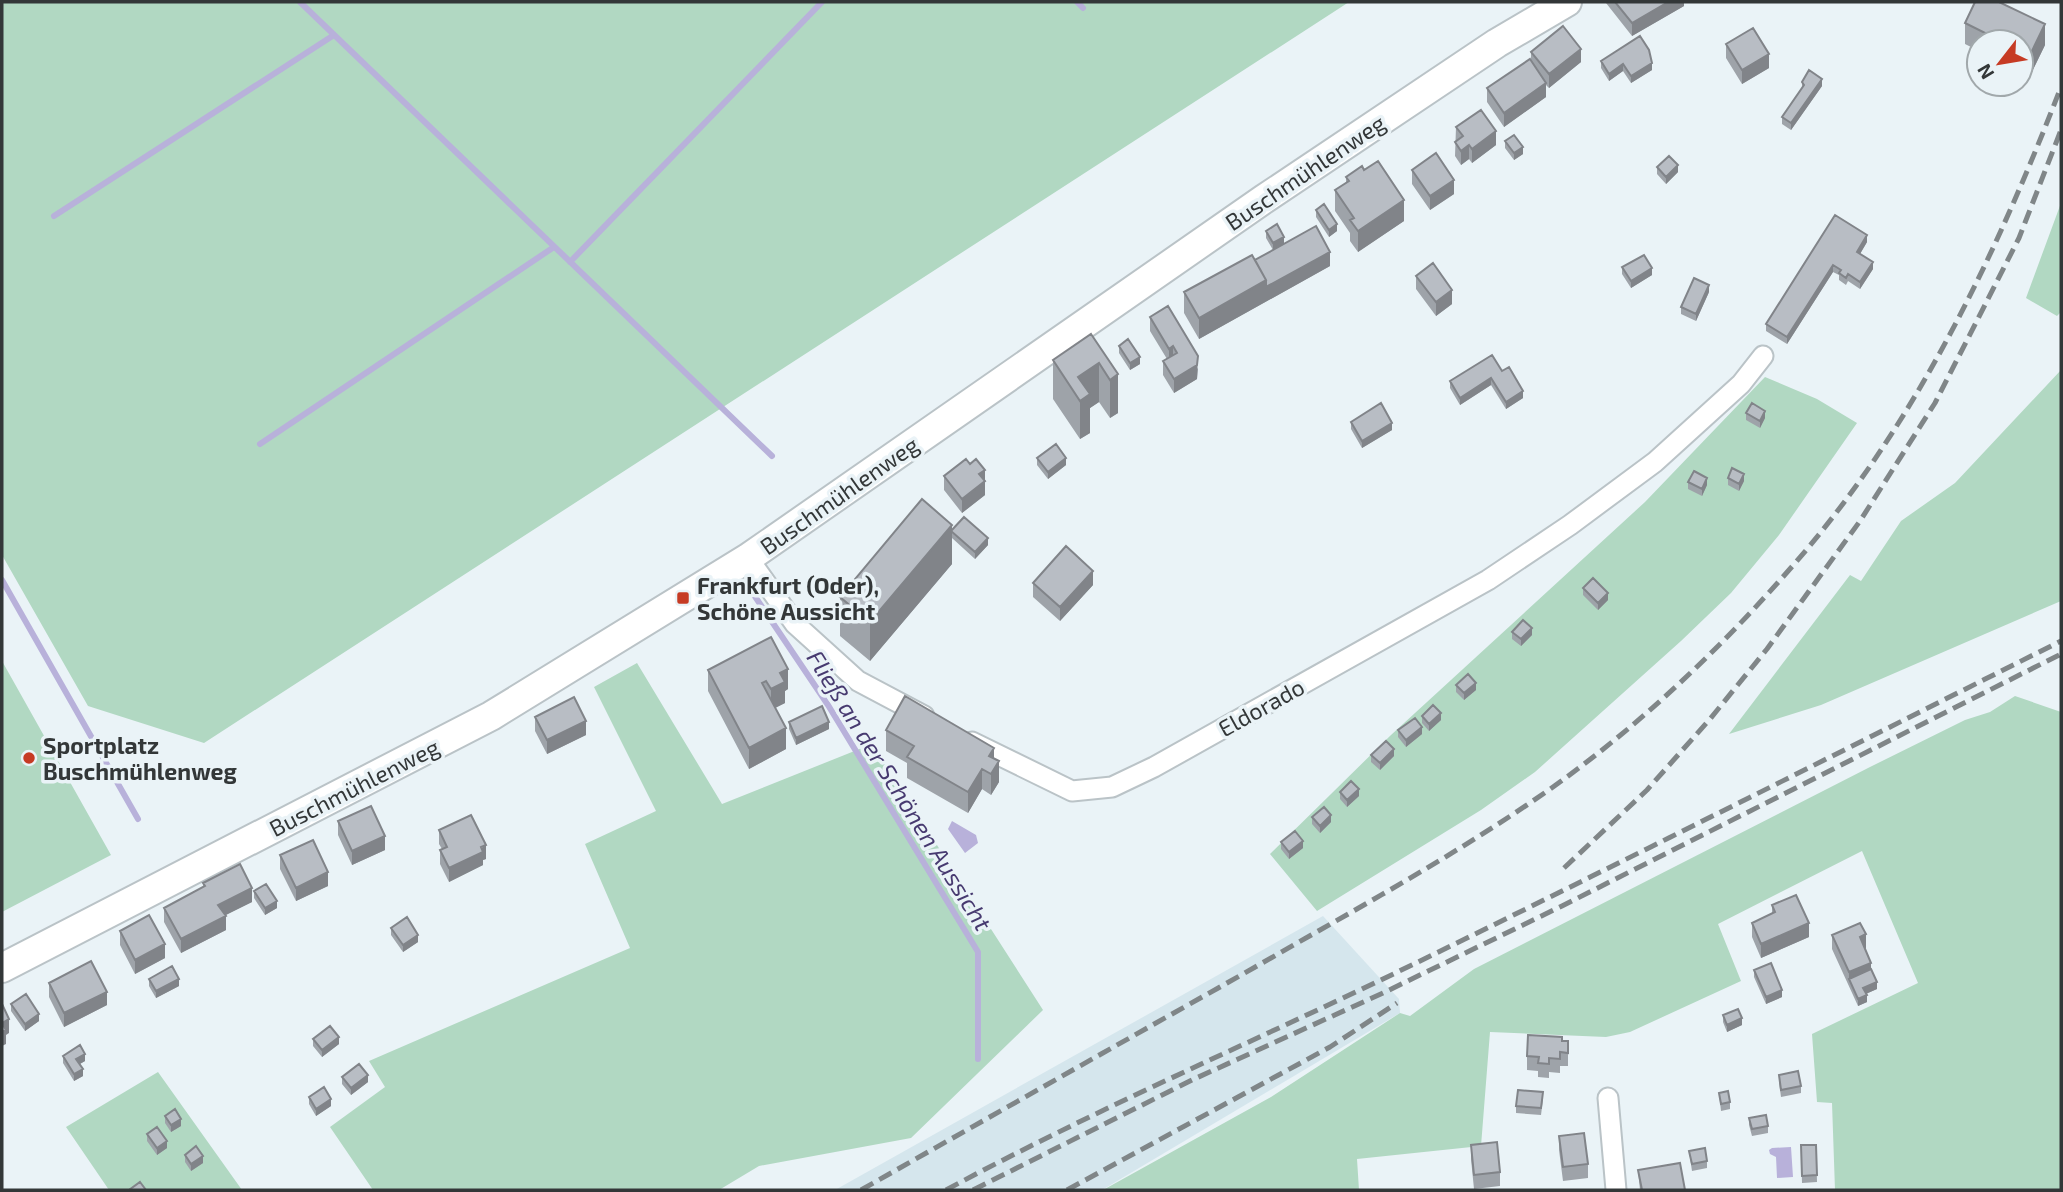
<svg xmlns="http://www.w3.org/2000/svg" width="2063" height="1192" font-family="'Exo 2',sans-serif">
<rect width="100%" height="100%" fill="#eaf3f7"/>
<path fill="#d5e6ed" d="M1323 916 1399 999 1400 1013 1102 1190H835Z"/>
<path fill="#b1d8c2" d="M2 2H1349L204 743 88 706 2 555Z
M2061 203V312L2057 316 2026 298Z
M2061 370V601L1821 705 1729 734 1850 575 1861 581 1901 521 1955 483Z
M1765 377 1817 399 1857 423 1779 535 1731 593 1681 641 1535 772 1481 810 1317 911 1270 854 1391 735 1645 502Z
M2 661 111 855 2 912Z
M637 663 722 804 872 744 1043 1010 911 1138 759 1166 719 1190H373L330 1127 385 1087 369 1061 630 948 585 844 656 811 594 687Z
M2015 696 2061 712V1190H1835L1832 1103 1817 1102 1812 1034 1918 983 1862 851 1718 924 1741 981 1630 1032 1606 1037 1490 1032 1481 1146 1357 1159 1359 1190H1103L1271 1097 1400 1013 1410 1016 1474 969 1870 767 1965 720 1990 712Z
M158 1072 242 1190H109L66 1127Z"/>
<path fill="#b8b1da" d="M952 821 976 835 978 843 965 853 948 829Z
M1791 1147 1793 1177 1777 1178 1776 1157 1770 1154 1769 1150 1772 1148Z"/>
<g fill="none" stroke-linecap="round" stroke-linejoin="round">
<path stroke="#b8b1da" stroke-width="6" d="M300 2 772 456
M1077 2 1083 8
M54 216 334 35
M570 262 822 2
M260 444 554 247
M2 580 138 819
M754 595 828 705 978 952V1059"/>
<defs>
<path id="street" d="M748 558 795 624 858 681 924 716
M972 742 1072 791 1112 787 1154 767 1488 580 1570 525 1655 462 1741 384 1763 356
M1608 1098 1616 1190"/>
<path id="secondary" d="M2 968 491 716 748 558 1264 199 1497 43 1567 2"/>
</defs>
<use href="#street" stroke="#bac3c7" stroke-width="23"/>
<use href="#secondary" stroke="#bac3c7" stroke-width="32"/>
<use href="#street" stroke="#fff" stroke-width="19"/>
<use href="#secondary" stroke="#fff" stroke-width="28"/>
<path stroke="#808688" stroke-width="5" stroke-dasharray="14 7" stroke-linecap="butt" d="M1564 868 1647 790 1710 719 1767 649 1860 521 1935 403 2019 238 2061 130
M861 1190C988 1118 1115 1046 1243 974 1347 914 1455 856 1553 787 1640 725 1719 650 1789 570 1913 430 1994 260 2061 87
M946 1190C1087 1114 1234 1050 1379 981 1607 870 1834 755 2061 641
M973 1190 1192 1080 1383 993 1562 906 2061 654
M1067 1190 1330 1047 1397 1003"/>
</g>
<path fill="#9ea3a9" d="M1606 2H1684V6L1632 36 1606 3Z
M1965 23 2045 45 2030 76 2021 71V42H1979V51L1965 44Z
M1726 44 1769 68 1742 84 1726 58Z
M1531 52 1581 62 1549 88 1546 85V97L1504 127 1487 102V88L1531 60Z
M1601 61 1652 70 1631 83 1623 71 1609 81 1601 68Z
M1802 82 1822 86 1791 130 1782 124V117L1802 89Z
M1456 127 1496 145 1472 163 1469 159 1461 165 1455 156Z
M1505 141 1523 154 1514 160 1505 148Z
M1657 167 1678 172 1666 184 1657 174Z
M1412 170 1454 194 1430 210 1412 184Z
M1346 177 1404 221 1358 252 1350 241V233L1335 211V190L1346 183Z
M1316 210 1337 231 1329 237 1316 217Z
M1835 215 1867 242 1860 254 1873 269 1860 289 1848 281 1846 285 1839 280V275L1833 272 1787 344 1766 331V324Z
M1266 231 1284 244 1330 266 1199 339 1184 313V292L1255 260 1273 250 1266 238Z
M1622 267 1652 275 1631 288 1622 274Z
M1416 276 1452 304 1436 316 1416 289Z
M1709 292 1696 321 1681 314V307Z
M1150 317 1198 369 1197 379 1174 393 1163 375V361L1167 359 1150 331Z
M1091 334 1118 374V413L1110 418 1099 402 1090 408V433L1080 439 1053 399V360Z
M1119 346 1140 364 1130 370 1119 353Z
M1502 371 1523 398 1506 409 1491 385 1460 405 1450 388V381Z
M1746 413 1765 418 1760 428 1746 420Z
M1351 422 1392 430 1362 448 1351 429Z
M1037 458 1066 465 1048 479 1037 465Z
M970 464 985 470V495L962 513 944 490V476Z
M1728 478 1744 481 1739 491 1728 485Z
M1688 482 1707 485 1702 496 1688 489Z
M952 530 988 545 975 559 952 538V564L870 661 840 636V597Z
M1033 583 1093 585 1060 621 1033 597Z
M1583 588 1608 600 1598 610 1583 595Z
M1512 632 1532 635 1521 646 1512 639Z
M771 637 788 689 785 691V703L775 708 786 749 749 769 708 691V670Z
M1456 685 1476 690 1464 700 1456 692Z
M1422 716 1441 720 1429 731 1422 723Z
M535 717 586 735 547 754 535 731Z
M789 722 829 729 796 745 789 729Z
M886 730 994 759 999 782 991 795 982 789 968 813 907 778V763L886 751Z
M1398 730 1422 734 1406 747 1398 737Z
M1371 755 1394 756 1380 770 1371 762Z
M1340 792 1359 796 1347 807 1340 799Z
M1312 817 1331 822 1320 833 1312 824Z
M338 821 385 850 352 865 338 835Z
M439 830 486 859 483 860V865L449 882 440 864V850L442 849 439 844Z
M1281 842 1303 848 1289 859 1281 849Z
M280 855 328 886 296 901 280 869Z
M203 883 252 902 225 915 226 930 181 953 164 922V908L203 888Z
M254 891 277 908 265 915 254 898Z
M1772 905 1809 937 1761 958 1752 937V923L1772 914Z
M391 928 418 942 403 952 391 935Z
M120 931 165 958 135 974 120 945Z
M1832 935 1866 948 1865 949 1877 989 1866 994 1867 1002 1858 1006 1832 949Z
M1754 970 1782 997 1766 1004 1754 977Z
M149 979 179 986 156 998 149 986Z
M49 983 107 1005 64 1027 49 997Z
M11 1004 39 1021 25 1031 11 1011Z
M1723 1015 1742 1025 1727 1032 1723 1022Z
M313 1039 339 1044 322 1057 313 1046Z
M1562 1041H1568V1066H1560V1073L1549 1072V1078L1538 1077V1071L1527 1070V1056Z
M63 1056 85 1061 80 1064 83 1076 74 1081 63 1063Z
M1779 1075 1801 1086V1093L1781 1097 1779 1082Z
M342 1077 368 1082 351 1095 342 1084Z
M1719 1093 1730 1102V1109L1721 1111Z
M309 1097 331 1106 316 1116 309 1104Z
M1543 1099 1541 1115 1516 1113V1106Z
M165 1116 181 1126 171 1132 165 1123Z
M1749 1118 1768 1126V1133L1752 1136 1749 1125Z
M147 1134 167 1148 157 1155 147 1141Z
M1559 1136 1588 1164V1178L1563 1181 1559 1150Z
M1471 1145 1500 1172V1186L1474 1189 1471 1159Z
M1801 1145H1816L1817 1182 1802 1183Z
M1689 1151 1707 1161V1168L1692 1171Z
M185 1155 203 1163 191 1171 185 1162Z
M1638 1170 1685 1190H1640Z"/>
<path fill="#818489" d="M1668 2H1684V6L1632 36V23Z
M2045 24V45L2030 76V55Z
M1581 49V62L1549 88V74Z
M1769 54V68L1742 84V70Z
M1652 63V70L1631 83V76Z
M1623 64V71L1609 81V74Z
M1822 79V86L1791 130V123Z
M1546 83V97L1504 127V113Z
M1496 131V145L1472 163V149Z
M1469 145V159L1461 165V151Z
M1523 147V154L1514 160V153Z
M1678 165V172L1666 184V177Z
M1454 180V194L1430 210V196Z
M1404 200V221L1358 252V231Z
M1337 224V231L1329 237V230Z
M1867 235V242L1857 259V252Z
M1284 237V244L1273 250V243Z
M1330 252V266L1199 339V318L1266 280Z
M1873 262V269L1860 289V282Z
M1833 265V272L1787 344V337Z
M1652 268V275L1631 288V281Z
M1709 285V292L1696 321V314Z
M1452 290V304L1436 316V302Z
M1173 346V360L1169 363V349Z
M1198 356 1197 379 1174 393V379Z
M1140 357V364L1130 370V363Z
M1099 363V402L1090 408V433L1080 439V401L1078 377Z
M1118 374V413L1110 418V380Z
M1491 378V385L1460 405V398Z
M1523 391V398L1506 409V402Z
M1765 411V418L1760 428V421Z
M1392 423V430L1362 448V441Z
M1066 458V465L1048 479V472Z
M985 470V495L962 513V499L979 474Z
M1744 474V481L1739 491V484Z
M1707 478V485L1702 496V489Z
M952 525V564L870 661V622Z
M988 538V545L975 559V552Z
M1093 571V585L1060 621V607Z
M1608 593V600L1598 610V603Z
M1532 628V635L1521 646V639Z
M788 669V689L785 691V703L771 710V689L780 673Z
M1476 683V690L1464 700V693Z
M1441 713V720L1429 731V724Z
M586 721V735L547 754V740Z
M829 722V729L796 745V738Z
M1422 727V734L1406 747V740Z
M786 728V749L749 769V748Z
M994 748V769L989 756Z
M1394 749V756L1380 770V763Z
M999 761V782L991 795V774Z
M982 769V789L968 813V792Z
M1359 789V796L1347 807V800Z
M1331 815V822L1320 833V826Z
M385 836V850L352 865V851Z
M1303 841V848L1289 859V852Z
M486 845V859L483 860V865L449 882V868Z
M328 872V886L296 901V888Z
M252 888V902L218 919V905Z
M277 901V908L265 915V908Z
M226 916V930L181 953V939Z
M1809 923V937L1761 958V944Z
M1866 934V948L1860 951V937Z
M418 935V942L403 952V945Z
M165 944V958L135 974V960Z
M1871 963V976L1849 979V972Z
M179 979V986L156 998V991Z
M1877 982V989L1863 995V988Z
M1782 990V997L1766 1004V997Z
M107 992V1005L64 1027V1013Z
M1867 995V1002L1858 1006V999Z
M39 1014V1021L25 1031V1024Z
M1742 1018V1025L1727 1032V1025Z
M9 1019V1033L6 1035V1044L2 1046V1023Z
M339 1037V1044L322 1057V1050Z
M85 1054V1061L76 1066V1059Z
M83 1069V1076L74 1081V1074Z
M368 1075V1082L351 1095V1088Z
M331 1099V1106L316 1116V1109Z
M181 1119V1126L171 1132V1125Z
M167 1141V1148L157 1155V1148Z
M203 1156V1163L191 1171V1164Z"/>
<path fill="#b8bdc4" stroke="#818489" stroke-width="2" d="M1615 2H1668L1632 23Z
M1975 2H1999L2045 24 2030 55 2021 51V42H2003L1965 23Z
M1563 26 1581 49 1549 74 1531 52Z
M1753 28 1769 54 1742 70 1726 44Z
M1640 36 1649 50 1652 63 1631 76 1623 64 1609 74 1601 61Z
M1530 59 1546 83 1504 113 1487 88Z
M1809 70 1822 79 1791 123 1782 117 1804 85 1802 82Z
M1481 110 1496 131 1472 149 1469 145 1461 151 1455 142 1463 136 1456 127Z
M1514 135 1523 147 1514 153 1505 141Z
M1436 153 1454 180 1430 196 1412 170Z
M1669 156 1678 165 1666 177 1657 167Z
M1378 161 1404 200 1358 231 1350 220 1354 218 1335 190 1349 181 1346 177 1362 166 1364 170Z
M1324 204 1337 224 1329 230 1316 210Z
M1835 215 1867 235 1857 252 1873 262 1860 282 1848 274 1846 278 1839 273 1841 270 1833 265 1787 337 1766 324Z
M1277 224 1284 237 1273 243 1266 231Z
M1316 226 1330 252 1266 287V280L1255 260Z
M1252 255 1266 280 1199 318 1184 292Z
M1644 255 1652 268 1631 281 1622 267Z
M1433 263 1452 290 1436 302 1416 276Z
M1694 278 1709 285 1696 314 1681 307Z
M1168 306 1198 356 1197 365 1174 379 1163 361 1177 353 1173 346 1169 349 1150 317Z
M1091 334 1118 374 1110 380 1099 363 1078 377 1090 394 1080 401 1053 360Z
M1128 339 1140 357 1130 363 1119 346Z
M1492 355 1502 371 1509 367 1523 391 1506 402 1491 378 1460 398 1450 381Z
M1381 403 1392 423 1362 441 1351 422Z
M1752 403 1765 411 1760 421 1746 413Z
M1056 444 1066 458 1048 472 1037 458Z
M966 459 970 464 976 459 985 470 979 474 985 481 962 499 944 476Z
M1732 468 1744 474 1739 484 1728 478Z
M1694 471 1707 478 1702 489 1688 482Z
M922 499 952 525 870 622 840 597Z
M964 517 988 538 975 552 951 531Z
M1066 546 1093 571 1060 607 1033 583Z
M1593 578 1608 593 1598 603 1583 588Z
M1523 620 1532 628 1521 639 1512 632Z
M771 637 788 669 780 673 785 682 771 689 766 681 762 683 786 728 749 748 708 670Z
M1468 674 1476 683 1464 693 1456 685Z
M905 696 994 748 989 756 999 761 991 774 982 769 968 792 907 757 914 746 886 730Z
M574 697 586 721 547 740 535 717Z
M1433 705 1441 713 1429 724 1422 716Z
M822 706 829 722 796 738 789 722Z
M1415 718 1422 727 1406 740 1398 730Z
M1386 741 1394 749 1380 763 1371 755Z
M1351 781 1359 789 1347 800 1340 792Z
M371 806 385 836 352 851 338 821Z
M1324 807 1331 815 1320 826 1312 817Z
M471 815 486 845 481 847 483 852 449 868 440 850 447 847 439 830Z
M1295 831 1303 841 1289 852 1281 842Z
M313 840 328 872 296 888 280 855Z
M240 864 252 888 218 905 226 916 181 939 164 908 205 886 203 883Z
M266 884 277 901 265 908 254 891Z
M1796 895 1809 923 1761 944 1752 923 1775 912 1772 905Z
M149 915 165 944 135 960 120 931Z
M407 917 418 935 403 945 391 928Z
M1860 923 1866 934 1860 937 1871 963 1849 972 1832 935Z
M91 961 107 992 64 1013 49 983Z
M1771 963 1782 990 1766 997 1754 970Z
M172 966 179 979 156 991 149 979Z
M1871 969 1877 982 1863 988 1867 995 1858 999 1849 979Z
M26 994 39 1014 25 1024 11 1004Z
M2 1004 9 1019 2 1023 6 1030 2 1032Z
M1738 1009 1742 1018 1727 1025 1723 1015Z
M330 1026 339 1037 322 1050 313 1039Z
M1528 1035 1562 1037V1041H1568V1053L1560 1052V1059L1549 1058V1064L1538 1063 1539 1057 1527 1056Z
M80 1045 85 1054 76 1059 83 1069 74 1074 63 1056Z
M359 1064 368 1075 351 1088 342 1077Z
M1798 1071 1801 1086 1781 1090 1779 1075Z
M324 1087 331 1099 316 1109 309 1097Z
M1518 1090 1543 1092 1541 1108 1516 1106Z
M1728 1091 1730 1102 1721 1104 1719 1093Z
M175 1109 181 1119 171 1125 165 1116Z
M1766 1115 1768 1126 1752 1129 1749 1118Z
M157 1127 167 1141 157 1148 147 1134Z
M1584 1133 1588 1164 1563 1167 1559 1136Z
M1497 1142 1500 1172 1474 1175 1471 1145Z
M1801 1145H1816L1817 1175 1802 1176Z
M196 1146 203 1156 191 1164 185 1155Z
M1705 1148 1707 1161 1692 1164 1689 1151Z
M1680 1163 1685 1190H1642L1638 1170Z
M140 1182 146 1190H129Z"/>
<g fill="#c63b24" stroke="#eaf3f7" stroke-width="2.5">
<rect x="676" y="591" width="14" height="14" rx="3.5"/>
<circle cx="29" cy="758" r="7"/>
</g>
<g text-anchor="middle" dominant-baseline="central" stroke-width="7" stroke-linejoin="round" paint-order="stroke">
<g font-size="23" fill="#333738" stroke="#eaf3f7">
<text transform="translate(1305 172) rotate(-34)">Buschmühlenweg</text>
<text transform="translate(839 495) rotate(-35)">Buschmühlenweg</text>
<text transform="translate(1261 707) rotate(-29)">Eldorado</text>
<text transform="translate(354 787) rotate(-27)">Buschmühlenweg</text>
</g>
<g font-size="23" font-weight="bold" fill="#333738" stroke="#eaf3f7" text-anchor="start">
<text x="697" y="585">Frankfurt (Oder),<tspan x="697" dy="26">Schöne Aussicht</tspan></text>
<text x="43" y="745">Sportplatz<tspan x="43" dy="26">Buschmühlenweg</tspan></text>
</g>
<g font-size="24" font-style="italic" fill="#473a70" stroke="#eaf3f7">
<text transform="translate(900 790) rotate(58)">Fließ an der Schönen Aussicht</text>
</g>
</g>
<rect width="2063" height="1192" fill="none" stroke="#333738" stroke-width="7"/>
<g transform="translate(2000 63) rotate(239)"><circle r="33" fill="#eaf3f7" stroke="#a1a8ab" stroke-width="2"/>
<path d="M0-5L12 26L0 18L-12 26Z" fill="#c63b24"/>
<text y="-10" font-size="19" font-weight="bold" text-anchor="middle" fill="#333738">N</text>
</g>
</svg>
